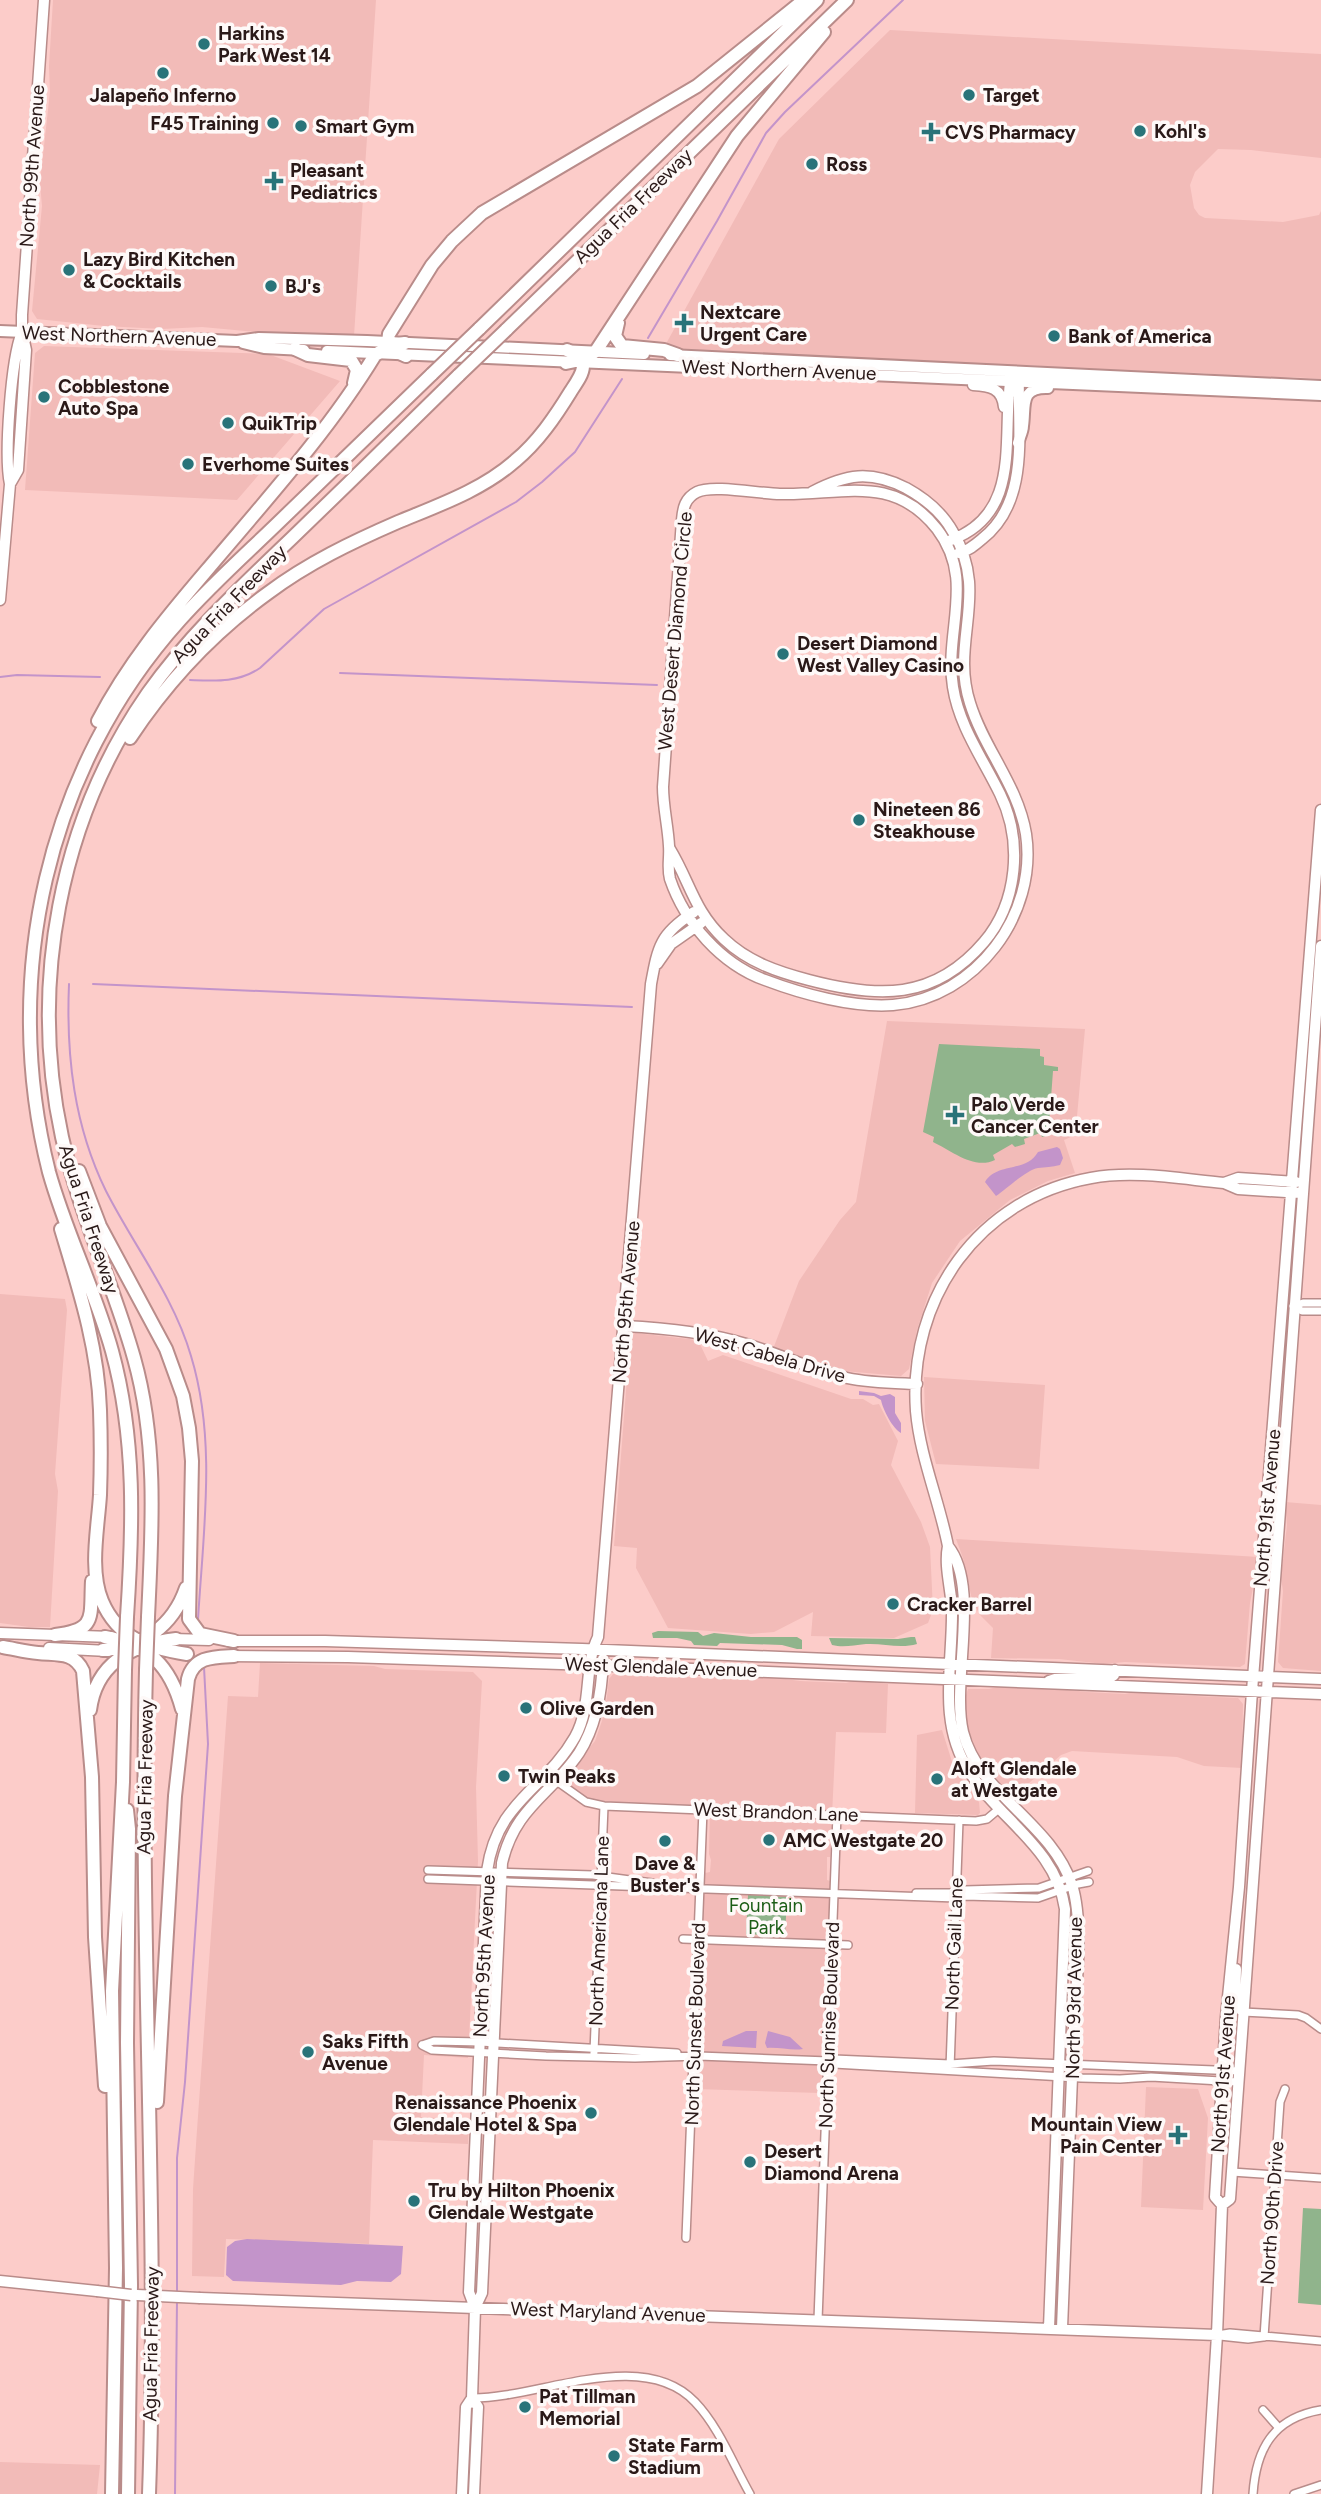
<svg xmlns="http://www.w3.org/2000/svg" width="1321" height="2494" font-family="Figtree,sans-serif">
<rect width="100%" height="100%" fill="#fcccc9"/>
<path fill="#f2bbb8" d="M53 0H376L354 336 266 333 202 327 162 329 104 326 37 319 32 311 42 206 40 183 43 155 50 92 49 66Z
M890 30 1321 54V158L1251 150 1218 149 1195 172 1190 185 1194 208 1199 215 1205 218 1283 222 1319 215 1321 211V379L1293 377 1250 378 1204 373 1099 371 1030 365 1001 367 922 363 854 357 826 359 704 352 667 347V342L779 139Z
M44 346 268 354 340 381 237 500 25 490 35 353Z
M887 1021 1085 1029 1076 1127 1073 1136 1064 1140 1075 1173 1048 1181 1010 1200 960 1241 932 1283 917 1330 909 1369 901 1376 832 1370 773 1349 799 1281 840 1220 856 1202Z
M0 1294 65 1299 67 1310 55 1474 58 1491 50 1627H29L0 1623Z
M635 1333 698 1340 708 1361 723 1355 851 1399H863L873 1405 879 1404 898 1441 891 1465 921 1522 930 1547 933 1610 928 1623 894 1638 811 1636 813 1612 774 1632 751 1634 668 1628 636 1568 637 1548 614 1546 630 1339Z
M924 1377 1045 1385 1039 1469 936 1464 925 1421Z
M1285 1502 1321 1505V1671L1283 1668 1278 1662 1283 1591 1281 1577 1287 1525Z
M956 1539 1259 1557 1250 1603 1245 1664 1240 1667 1125 1662 1104 1664 1059 1659 991 1658 993 1628 980 1615 972 1600 963 1558Z
M260 1663 374 1666 385 1669 473 1672 482 1681 476 1787 478 1861 468 2058 424 2055 421 2117 469 2120 468 2144 373 2140 369 2244 226 2239 224 2277 192 2276 193 2189 197 2130 228 1696 258 1697Z
M613 1674 713 1678 716 1675 763 1676 800 1681 846 1683 857 1680 888 1684 886 1733 836 1732 830 1857H827V1880L830 1881 831 1887 823 2081 820 2093 696 2089 705 1873 710 1872 711 1860 709 1854 710 1807 597 1803 582 1796 563 1780 595 1741 605 1712 609 1679Z
M1001 1686 1049 1687 1086 1692 1125 1694 1138 1691 1172 1695 1238 1698 1243 1704 1242 1768 1204 1766 1177 1757 1072 1751 1061 1755 1012 1798 982 1762 969 1732 965 1713V1698L968 1689H989Z
M942 1730 954 1768 979 1802 980 1813 978 1815 915 1813 917 1735Z
M1146 2087 1198 2089 1208 2118 1203 2210 1141 2207Z
M0 2462 100 2465 97 2494H0Z"/>
<path fill="#90b48c" d="M939 1044 1040 1049V1056L1044 1057V1065L1058 1067V1071H1053L1049 1125H1053L1052 1134 1042 1137 1040 1133 1024 1139 1025 1144 1015 1147 1012 1144 993 1155 995 1160C974 1170 952 1151 933 1142L934 1137 923 1132Z
M658 1631 698 1632 703 1636 714 1633 751 1637H797L802 1640V1649H797L782 1645 720 1643 717 1646 694 1645 691 1641 677 1638H653L652 1633Z
M911 1637H915L917 1644C900 1649 883 1643 866 1644 853 1645 844 1648 832 1645L829 1638 898 1639Z
M748 1895 787 1897 785 1936 746 1934Z
M1303 2208 1321 2209V2305L1298 2303Z"/>
<path fill="#c394ca" d="M1057 1147 1060 1149 1063 1158 1060 1165C1052 1167 1045 1167 1038 1168 1026 1170 1007 1189 996 1196L985 1182C997 1162 1026 1173 1038 1152Z
M859 1391 874 1393 881 1396 890 1394 895 1397V1413L901 1423V1433C893 1429 883 1410 881 1400L874 1396 859 1395Z
M746 2031H757L756 2048 722 2046 723 2041Z
M768 2031 790 2037 803 2049C792 2051 779 2047 767 2048L765 2043Z
M247 2239 403 2246 401 2274 391 2282 357 2281 341 2285 233 2281 226 2275 227 2247 235 2241Z"/>
<g fill="none" stroke-linecap="round" stroke-linejoin="round">
<path stroke="#c394ca" stroke-width="2" d="M648 338 717 221 766 133 785 112 903 0
M340 673 657 685
M0 677 17 675 100 677
M190 680C215 681 238 683 260 668L324 609 516 502 542 482 575 452 622 379
M69 984C66 1056 74 1126 106 1191 134 1246 174 1297 191 1356 217 1441 203 1533 198 1620
M93 984 632 1007
M177 2294V2158L185 2082 208 1744 204 1667
M175 2494 177 2300"/>
<defs>
<path id="street" d="M1293 1306 1302 1311H1321
M1293 1306 1303 1303H1321
M555 1780 586 1802 604 1806 976 1821 987 1819 1000 1808
M428 1870 593 1875 652 1883 657 1888
M428 1879 956 1898 965 1896 1038 1898 1078 1884 1089 1882
M916 1893H956L965 1890 1039 1888 1088 1871
M683 1939 848 1945
M1243 2012 1298 2015 1306 2018 1321 2029
M422 2045 432 2050 546 2056 635 2058 699 2056 828 2061 834 2064 1081 2078 1120 2079 1151 2077 1238 2082
M422 2045 434 2041 480 2042 677 2053
M594 2052 604 1806
M828 2061 834 2059 950 2064 994 2061 1239 2071
M950 2068 959 1820
M1232 2172 1321 2178
M686 2238 703 1810
M818 2320 837 1814
M1217 2335 1230 2333 1321 2341
M1220 2336 1248 2339 1263 2337
M1264 2337 1280 2102 1285 2089
M472 2398C537 2399 642 2346 695 2402 719 2427 733 2464 750 2494
M1263 2410 1279 2428
M1253 2494C1256 2449 1273 2418 1321 2410
M1294 2494 1321 2485"/>
<path id="secondary" d="M973 385C990 386 1002 388 1004 407
M10 484 18 470 26 350 22 332V315L44 0
M951 540C1024 513 1001 435 1011 375
M959 553C968 551 975 545 982 539 1031 501 1017 430 1019 376
M0 600 10 484C4 455 11 360 22 332
M670 849C690 882 694 911 724 939 748 962 778 972 809 980 877 998 934 1001 984 942 1018 902 1023 841 1000 794 983 759 959 726 953 687 944 630 976 580 937 529 892 472 840 496 780 494 761 494 712 484 697 492 685 498 683 508 682 520L663 787C663 807 668 826 669 846 670 858 667 867 670 879 685 923 721 964 765 980 802 994 853 1008 893 1005 976 998 1038 914 1026 834 1018 785 984 749 970 703 950 641 990 594 953 532 942 512 926 499 906 488 870 470 846 474 812 492
M657 964 671 944 701 923
M1224 1183 1238 1178 1296 1182
M624 1326C666 1328 706 1332 746 1344 780 1354 812 1370 847 1378 870 1383 894 1383 917 1384
M948 1546C981 1587 951 1681 963 1732 979 1795 1051 1822 1072 1885 1084 1922 1076 1987 1074 2027 1070 2127 1066 2228 1062 2328
M0 1633 111 1637
M172 1639 209 1640
M228 1641H325L582 1649 1321 1679
M49 1648 108 1651
M228 1656 348 1657 591 1665 1321 1694
M1049 1681 1064 1676 1111 1677 1114 1675 1115 1670
M1236 1969 1235 2003 1243 2012
M1222 2205 1230 2199 1321 946
M0 2281 97 2291
M200 2298 1217 2335
M475 2308 482 2293 502 1863C515 1807 551 1795 579 1753 597 1725 602 1692 603 1659
M1049 2328 1065 1909C1056 1847 999 1820 969 1771 937 1722 953 1664 952 1609 951 1588 944 1566 948 1546 939 1500 920 1457 916 1411 908 1298 979 1198 1091 1178 1134 1170 1181 1179 1224 1183L1238 1189 1302 1193
M462 2494 466 2407 472 2398
M474 2494 478 2407 472 2398 475 2308 469 2292 487 1871C497 1800 545 1790 575 1737 593 1704 583 1668 598 1637L651 984C658 946 660 934 694 912
M1207 2494 1217 2335 1222 2205 1215 2197 1226 2017 1239 1887 1252 1691 1321 810"/>
<path id="primary" d="M0 331 237 341 259 338 367 341 644 354
M243 343 264 348 304 350
M327 351 1321 395
M670 355 1321 386
M1018 443C1020 437 1023 431 1023 426 1026 406 1019 387 1048 388"/>
<path id="highway" d="M618 323 615 336 622 346 664 350 678 355
M479 329 817 0
M506 330 847 0
M295 349 308 355 351 360 357 370 354 383
M406 356 393 350 388 342 389 334 432 265 452 241 482 213 697 86 804 0
M566 363 585 359 596 351 737 136 824 32
M98 721C127 665 166 618 207 570 266 500 328 432 375 355L390 346 405 343
M130 738C167 682 214 632 268 593 308 563 352 542 398 522 439 505 482 490 515 461 538 442 555 417 571 391 583 373 592 361 567 350
M79 1171 100 1226 166 1349 183 1396 189 1428 192 1461 189 1619 200 1634 234 1641
M61 1229C79 1289 98 1347 100 1410 101 1438 101 1467 100 1495 98 1528 89 1570 102 1601 118 1639 149 1648 187 1654
M127 1617C133 1527 136 1439 112 1351 95 1290 66 1233 49 1172 0 978 46 769 180 620 211 585 246 554 280 521 331 472 381 423 432 374
M148 1617C152 1531 158 1443 134 1358 113 1283 79 1213 62 1137 29 985 59 821 148 693 189 635 241 587 292 538 348 484 403 430 459 375
M55 1635C97 1630 90 1618 92 1581
M105 1637C149 1645 170 1665 182 1709
M3 1647C15 1649 26 1652 38 1653 56 1655 74 1651 83 1671L92 1777 95 1937 105 2086
M103 1650C142 1648 173 1626 186 1588
M146 1670C139 1945 159 2219 149 2494
M90 1710C96 1663 132 1644 176 1639
M127 1810 129 1829 127 2043 131 2285 128 2494
M157 2102 175 1796 188 1679C194 1656 214 1657 234 1656
M112 2494 116 2268 112 1991 123 1782 125 1670"/>
</defs>
<use href="#street" stroke="#b98c8a" stroke-width="10"/>
<use href="#secondary" stroke="#b98c8a" stroke-width="13"/>
<use href="#primary" stroke="#b98c8a" stroke-width="14"/>
<use href="#highway" stroke="#b98c8a" stroke-width="16"/>
<use href="#street" stroke="#fff" stroke-width="7"/>
<use href="#secondary" stroke="#fff" stroke-width="10"/>
<use href="#primary" stroke="#fff" stroke-width="10"/>
<use href="#highway" stroke="#fff" stroke-width="12"/>
<defs>
<path id="secondary-bridge" d="M97 2291 131 2295
M137 2295 200 2298"/>
<path id="highway-bridge" d="M432 374 479 329
M459 375 506 330
M125 1670 127 1617
M146 1670 148 1617"/>
</defs>
<use href="#secondary-bridge" stroke="#b98c8a" stroke-width="13" stroke-linecap="butt"/>
<use href="#highway-bridge" stroke="#b98c8a" stroke-width="16" stroke-linecap="butt"/>
<use href="#secondary-bridge" stroke="#fff" stroke-width="10"/>
<use href="#highway-bridge" stroke="#fff" stroke-width="12"/>
</g>
<g fill="#297379" stroke="#fef9f8" stroke-width="2.5">
<circle cx="204" cy="44" r="7"/>
<circle cx="163" cy="73" r="7"/>
<circle cx="969" cy="95" r="7"/>
<circle cx="273" cy="123" r="7"/>
<circle cx="301" cy="126" r="7"/>
<circle cx="1140" cy="131" r="7"/>
<path d="M927.5 121.5h7v7h7v7h-7v7h-7v-7h-7v-7h7z"/>
<circle cx="812" cy="164" r="7"/>
<path d="M270.5 170.5h7v7h7v7h-7v7h-7v-7h-7v-7h7z"/>
<circle cx="69" cy="270" r="7"/>
<circle cx="271" cy="286" r="7"/>
<path d="M680.5 312.5h7v7h7v7h-7v7h-7v-7h-7v-7h7z"/>
<circle cx="1054" cy="336" r="7"/>
<circle cx="44" cy="397" r="7"/>
<circle cx="228" cy="423" r="7"/>
<circle cx="188" cy="464" r="7"/>
<circle cx="783" cy="654" r="7"/>
<circle cx="859" cy="820" r="7"/>
<path d="M951.5 1104.5h7v7h7v7h-7v7h-7v-7h-7v-7h7z"/>
<circle cx="893" cy="1604" r="7"/>
<circle cx="526" cy="1708" r="7"/>
<circle cx="504" cy="1776" r="7"/>
<circle cx="937" cy="1779" r="7"/>
<circle cx="769" cy="1840" r="7"/>
<circle cx="665" cy="1841" r="7"/>
<circle cx="308" cy="2052" r="7"/>
<circle cx="591" cy="2113" r="7"/>
<path d="M1174.5 2124.5h7v7h7v7h-7v7h-7v-7h-7v-7h7z"/>
<circle cx="750" cy="2162" r="7"/>
<circle cx="414" cy="2201" r="7"/>
<circle cx="525" cy="2407" r="7"/>
<circle cx="614" cy="2456" r="7"/>
</g>
<g text-anchor="middle" dominant-baseline="central" stroke-width="7" stroke-linejoin="round" paint-order="stroke">
<g font-size="19" font-weight="bold" fill="#2a1918" stroke="#fef9f8" text-anchor="start">
<text x="218" y="33">Harkins<tspan x="218" dy="22">Park West 14</tspan></text>
<text x="163" y="95" text-anchor="middle">Jalapeño Inferno</text>
<text x="983" y="95">Target</text>
<text x="259" y="123" text-anchor="end">F45 Training</text>
<text x="315" y="126">Smart Gym</text>
<text x="1154" y="131">Kohl's</text>
<text x="945" y="132">CVS Pharmacy</text>
<text x="826" y="164">Ross</text>
<text x="290" y="170">Pleasant<tspan x="290" dy="22">Pediatrics</tspan></text>
<text x="83" y="259">Lazy Bird Kitchen<tspan x="83" dy="22">&amp; Cocktails</tspan></text>
<text x="285" y="286">BJ's</text>
<text x="700" y="312">Nextcare<tspan x="700" dy="22">Urgent Care</tspan></text>
<text x="1068" y="336">Bank of America</text>
<text x="58" y="386">Cobblestone<tspan x="58" dy="22">Auto Spa</tspan></text>
<text x="242" y="423">QuikTrip</text>
<text x="202" y="464">Everhome Suites</text>
<text x="797" y="643">Desert Diamond<tspan x="797" dy="22">West Valley Casino</tspan></text>
<text x="873" y="809">Nineteen 86<tspan x="873" dy="22">Steakhouse</tspan></text>
<text x="971" y="1104">Palo Verde<tspan x="971" dy="22">Cancer Center</tspan></text>
<text x="907" y="1604">Cracker Barrel</text>
<text x="540" y="1708">Olive Garden</text>
<text x="951" y="1768">Aloft Glendale<tspan x="951" dy="22">at Westgate</tspan></text>
<text x="518" y="1776">Twin Peaks</text>
<text x="783" y="1840">AMC Westgate 20</text>
<text x="665" y="1863" text-anchor="middle">Dave &amp;<tspan x="665" dy="22">Buster's</tspan></text>
<text x="322" y="2041">Saks Fifth<tspan x="322" dy="22">Avenue</tspan></text>
<text x="577" y="2102" text-anchor="end">Renaissance Phoenix<tspan x="577" dy="22">Glendale Hotel &amp; Spa</tspan></text>
<text x="1162" y="2124" text-anchor="end">Mountain View<tspan x="1162" dy="22">Pain Center</tspan></text>
<text x="764" y="2151">Desert<tspan x="764" dy="22">Diamond Arena</tspan></text>
<text x="428" y="2190">Tru by Hilton Phoenix<tspan x="428" dy="22">Glendale Westgate</tspan></text>
<text x="539" y="2396">Pat Tillman<tspan x="539" dy="22">Memorial</tspan></text>
<text x="628" y="2445">State Farm<tspan x="628" dy="22">Stadium</tspan></text>
</g>
<g font-size="19" fill="#2a1918" stroke="#fef9f8">
<text transform="translate(32 166) rotate(-86)">North 99th Avenue</text>
<text transform="translate(633 206) rotate(-44)">Agua Fria Freeway</text>
<text transform="translate(119 336) rotate(2)">West Northern Avenue</text>
<text transform="translate(779 370) rotate(2)">West Northern Avenue</text>
<text transform="translate(229 604) rotate(-46)">Agua Fria Freeway</text>
<text transform="translate(675 631) rotate(-85)">West Desert Diamond Circle</text>
<text transform="translate(89 1219) rotate(72)">Agua Fria Freeway</text>
<text transform="translate(626 1302) rotate(-85)">North 95th Avenue</text>
<text transform="translate(770 1355) rotate(16)">West Cabela Drive</text>
<text transform="translate(1267 1508) rotate(-85)">North 91st Avenue</text>
<text transform="translate(661 1667) rotate(2)">West Glendale Avenue</text>
<text transform="translate(145 1777) rotate(-89)">Agua Fria Freeway</text>
<text transform="translate(776 1812) rotate(2)">West Brandon Lane</text>
<text transform="translate(599 1931) rotate(-88)">North Americana Lane</text>
<text transform="translate(954 1944) rotate(-88)">North Gail Lane</text>
<text transform="translate(484 1956) rotate(-87)">North 95th Avenue</text>
<text transform="translate(1074 1998) rotate(-89)">North 93rd Avenue</text>
<text transform="translate(695 2024) rotate(-88)">North Sunset Boulevard</text>
<text transform="translate(829 2025) rotate(-88)">North Sunrise Boulevard</text>
<text transform="translate(1223 2074) rotate(-86)">North 91st Avenue</text>
<text transform="translate(1272 2213) rotate(-86)">North 90th Drive</text>
<text transform="translate(608 2312) rotate(2)">West Maryland Avenue</text>
<text transform="translate(151 2344) rotate(-89)">Agua Fria Freeway</text>
</g>
<g font-size="19" fill="#1c5d16" stroke="#fef9f8">
<text x="766" y="1905">Fountain<tspan x="766" dy="22">Park</tspan></text>
</g>
</g>
</svg>
